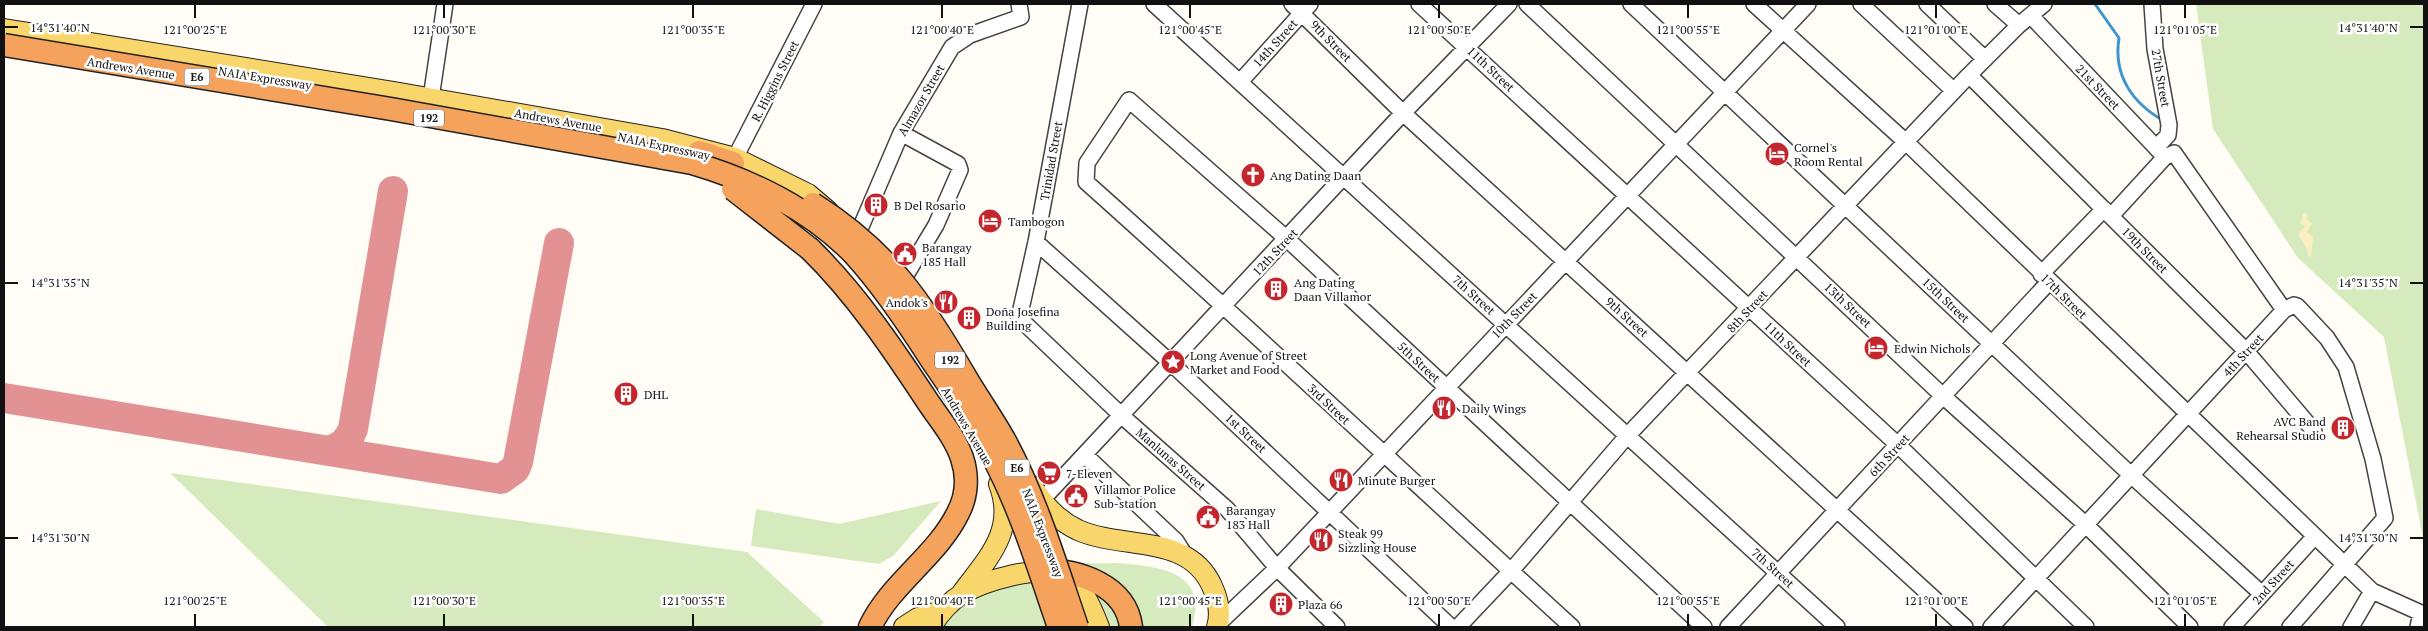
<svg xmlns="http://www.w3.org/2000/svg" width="2428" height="631" font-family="'PT Serif',serif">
<rect width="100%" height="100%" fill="#fffdf5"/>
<path fill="#d5ebbd" d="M2196 4H2424V543L2384 337 2298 258 2213 129Z
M170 473 747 552 824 622 819 627H328Z
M941 501 893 556 879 564 751 546 756 509 839 524Z
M1115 563C1155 566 1210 569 1192 627H938C972 594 1022 574 1068 565 1083 562 1100 564 1115 563Z"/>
<path fill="#fbeec1" d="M2306 213 2308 215 2306 218 2312 224 2307 232 2313 237 2311 257 2308 256 2307 249 2298 234 2305 226 2300 223 2303 214Z"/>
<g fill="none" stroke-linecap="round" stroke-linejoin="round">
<path stroke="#3f96cf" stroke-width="3" d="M2095 4 2119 38C2113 75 2132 103 2164 121"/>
<path stroke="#e29292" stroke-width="30" d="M4 398 501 479 515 469 518 462 559 243
M328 451C341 447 348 441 353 429L393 191"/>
<defs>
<path id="minor" d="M1080 4 1036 242 1019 318 1122 416 1227 509 1277 568 1337 627
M1154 4 1837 627
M1292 4 1403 113 1965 627
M1419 4 1898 445 2086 627
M1527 4 1943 396 2085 524 2190 627
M1631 4 2131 475 2262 594
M1754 4 1907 143 2372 591 2421 613 2418 627
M1861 4 1954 91
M1927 4 1985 59
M1995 4 2019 25
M2152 4 2155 49 2169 125 2168 135 2156 148
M2031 16 2165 157
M1969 75 2246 351 2314 431
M1240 82 1310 4
M431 98 445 4
M735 158 814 4
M2111 216 2165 157 2174 153 2284 310
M857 236 901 133 952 47 970 35 1021 17 1019 4
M1036 242 1171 363 1451 627
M2041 274 2104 209
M900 285 936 225 960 170 958 164 901 133
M1085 455 1176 541 1186 557
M1041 501 1403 113 1509 4
M1218 624 1277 568 1808 4
M1458 627 1511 571 1627 436 1969 75 2019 25 2044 4
M1572 627C1410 479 1250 328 1086 182L1087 163 1129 100 1287 239 1704 627
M1728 627 2049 282
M1991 627 2284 310 2294 305 2297 306 2327 338 2346 367 2373 459 2385 518 2290 627
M2232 627 2315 536
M2351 627 2372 591"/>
<path id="major" d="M4 29 394 92 662 139 735 158 808 194 828 211
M1032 486C1044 505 1057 520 1078 530 1123 550 1188 533 1212 586 1218 599 1221 614 1217 627
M962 593C988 558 1017 530 999 484
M904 627 918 618 941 611
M931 627C939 614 949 602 962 594 983 581 1040 564 1062 575 1083 586 1091 606 1099 627"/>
<path id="highway" d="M699 152 733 163
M810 249C856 294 893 349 928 402 940 420 955 437 962 458 968 476 967 496 958 513 937 556 890 584 870 627
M1042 570C1078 570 1126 585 1131 627"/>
</defs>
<use href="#minor" stroke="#444" stroke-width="18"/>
<use href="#major" stroke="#222" stroke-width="22"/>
<use href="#highway" stroke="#222" stroke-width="25"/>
<use href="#minor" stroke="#fff" stroke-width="15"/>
<use href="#major" stroke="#f9d66b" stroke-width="20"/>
<use href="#highway" stroke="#f5a25d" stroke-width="22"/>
<defs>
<path id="highway-bridge" d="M4 45 391 109 692 163C751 180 812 210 855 255 884 287 908 323 931 359 952 390 974 421 992 455 1021 509 1039 569 1059 627
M733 189 810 249
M813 204C888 251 923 304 966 378 979 400 994 421 1006 443 1037 501 1056 566 1077 627"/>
</defs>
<use href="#highway-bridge" stroke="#222" stroke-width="25" stroke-linecap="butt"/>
<use href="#highway-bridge" stroke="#f5a25d" stroke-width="22"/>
</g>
<path fill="none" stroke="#111" stroke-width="2" d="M195 5V18M444 5V18M693 5V18M942 5V18M1190 5V18M1439 5V18M1688 5V18M1936 5V18M2185 5V18M5 27H18M2410 27H2423M5 283H18M2410 283H2423M5 538H18M2410 538H2423M195 614V626M444 614V626M693 614V626M942 614V626M1190 614V626M1439 614V626M1688 614V626M1936 614V626M2185 614V626"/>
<defs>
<symbol id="hotel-disc" viewBox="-11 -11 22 22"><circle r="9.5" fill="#c4262e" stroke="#fff"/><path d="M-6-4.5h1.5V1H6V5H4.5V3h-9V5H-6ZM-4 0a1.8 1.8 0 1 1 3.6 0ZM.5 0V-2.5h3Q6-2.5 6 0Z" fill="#fff"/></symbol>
<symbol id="church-disc" viewBox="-11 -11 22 22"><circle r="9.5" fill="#c4262e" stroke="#fff"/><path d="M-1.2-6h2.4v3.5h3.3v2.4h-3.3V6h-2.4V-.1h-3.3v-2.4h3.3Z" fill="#fff"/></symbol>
<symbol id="building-disc" viewBox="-11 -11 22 22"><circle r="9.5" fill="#c4262e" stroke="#fff"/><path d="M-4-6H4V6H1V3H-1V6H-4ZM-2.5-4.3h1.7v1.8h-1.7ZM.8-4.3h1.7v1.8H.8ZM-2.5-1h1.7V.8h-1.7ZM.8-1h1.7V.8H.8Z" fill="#fff"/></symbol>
<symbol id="civic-disc" viewBox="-11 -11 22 22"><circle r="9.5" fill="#c4262e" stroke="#fff"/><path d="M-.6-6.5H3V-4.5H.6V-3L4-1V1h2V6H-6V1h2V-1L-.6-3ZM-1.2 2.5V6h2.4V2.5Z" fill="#fff"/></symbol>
<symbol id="restaurant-disc" viewBox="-11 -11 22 22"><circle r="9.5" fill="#c4262e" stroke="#fff"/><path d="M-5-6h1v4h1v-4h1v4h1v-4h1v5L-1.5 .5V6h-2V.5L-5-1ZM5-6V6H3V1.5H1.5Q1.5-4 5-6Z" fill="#fff"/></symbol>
<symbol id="sight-disc" viewBox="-11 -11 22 22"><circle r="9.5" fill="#c4262e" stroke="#fff"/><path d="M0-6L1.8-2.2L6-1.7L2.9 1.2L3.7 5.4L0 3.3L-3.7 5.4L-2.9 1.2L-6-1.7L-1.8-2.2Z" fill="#fff"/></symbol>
<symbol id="supermarket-disc" viewBox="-11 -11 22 22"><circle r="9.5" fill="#c4262e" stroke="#fff"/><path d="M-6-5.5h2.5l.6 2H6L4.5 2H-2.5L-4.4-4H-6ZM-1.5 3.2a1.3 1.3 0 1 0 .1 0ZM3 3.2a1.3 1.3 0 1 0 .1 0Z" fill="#fff"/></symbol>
</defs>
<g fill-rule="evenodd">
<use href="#hotel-disc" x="1763" y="140" width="28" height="28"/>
<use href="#church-disc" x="1239" y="161" width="28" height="28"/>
<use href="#building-disc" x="862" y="191" width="28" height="28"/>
<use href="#hotel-disc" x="976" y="207" width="28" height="28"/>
<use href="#civic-disc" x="891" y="240" width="28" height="28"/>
<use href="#building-disc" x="1262" y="275" width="28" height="28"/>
<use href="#restaurant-disc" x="932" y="288" width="28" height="28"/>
<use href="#building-disc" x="955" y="304" width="28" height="28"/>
<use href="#hotel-disc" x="1862" y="334" width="28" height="28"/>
<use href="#sight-disc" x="1159" y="348" width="28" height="28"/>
<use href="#building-disc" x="612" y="380" width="28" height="28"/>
<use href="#restaurant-disc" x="1430" y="394" width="28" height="28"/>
<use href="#building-disc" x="2329" y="414" width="28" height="28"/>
<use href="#supermarket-disc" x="1035" y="459" width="28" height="28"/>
<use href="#restaurant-disc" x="1327" y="466" width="28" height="28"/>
<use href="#civic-disc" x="1062" y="482" width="28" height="28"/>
<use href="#civic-disc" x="1194" y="503" width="28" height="28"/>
<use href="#restaurant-disc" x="1307" y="526" width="28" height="28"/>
<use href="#building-disc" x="1267" y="590" width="28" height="28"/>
</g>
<g text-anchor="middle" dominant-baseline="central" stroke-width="5" stroke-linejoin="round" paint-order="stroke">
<g fill="#fff" stroke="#585858" stroke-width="1">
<rect x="184.5" y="68.5" width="25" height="17" rx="4"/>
<rect x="414" y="109.5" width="30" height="17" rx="4"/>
<rect x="935" y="351.5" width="30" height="17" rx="4"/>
<rect x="1004.5" y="459.5" width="25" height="17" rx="4"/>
</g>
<g font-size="11" font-weight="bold" fill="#111">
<text x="197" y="77">E6</text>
<text x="429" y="118">192</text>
<text x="950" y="360">192</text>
<text x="1017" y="468">E6</text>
</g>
<g font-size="12" fill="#111" stroke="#fff">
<text transform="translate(1331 41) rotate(45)">9th Street</text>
<text transform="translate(1275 43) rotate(-48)">14th Street</text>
<text transform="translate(131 68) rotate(9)">Andrews Avenue</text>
<text transform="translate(1491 69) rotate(43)">11th Street</text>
<text transform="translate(265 78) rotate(9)">NAIA Expressway</text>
<text transform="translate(2161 78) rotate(80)">27th Street</text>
<text transform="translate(775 81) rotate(-63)">R. Higgins Street</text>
<text transform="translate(2098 87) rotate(46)">21st Street</text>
<text transform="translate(921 100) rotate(-60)">Almazor Street</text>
<text transform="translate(558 120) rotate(10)">Andrews Avenue</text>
<text transform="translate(664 146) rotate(12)">NAIA Expressway</text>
<text transform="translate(1051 161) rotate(-80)">Trinidad Street</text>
<text transform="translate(2145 250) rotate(45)">19th Street</text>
<text transform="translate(1275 252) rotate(-47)">12th Street</text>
<text transform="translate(1474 295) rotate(42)">7th Street</text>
<text transform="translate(2064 296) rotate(44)">17th Street</text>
<text transform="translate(1946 300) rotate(43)">15th Street</text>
<text transform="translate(1848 305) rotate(43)">13th Street</text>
<text transform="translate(1747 311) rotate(-47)">8th Street</text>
<text transform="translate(1514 315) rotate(-46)">10th Street</text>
<text transform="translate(1627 317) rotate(42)">9th Street</text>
<text transform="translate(1788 344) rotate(43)">11th Street</text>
<text transform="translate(2243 355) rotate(-47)">4th Street</text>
<text transform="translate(1419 362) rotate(43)">5th Street</text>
<text transform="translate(1329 404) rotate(43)">3rd Street</text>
<text transform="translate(967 426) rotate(60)">Andrews Avenue</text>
<text transform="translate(1246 433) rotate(43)">1st Street</text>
<text transform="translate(1889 455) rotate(-47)">6th Street</text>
<text transform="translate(1171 459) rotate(41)">Manlunas Street</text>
<text transform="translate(1043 533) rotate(69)">NAIA Expressway</text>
<text transform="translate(1773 568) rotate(42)">7th Street</text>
<text transform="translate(2273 582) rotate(-48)">2nd Street</text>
</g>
<g font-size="12" fill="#111" stroke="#fff" text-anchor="start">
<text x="1794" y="147">Cornel's<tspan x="1794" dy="14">Room Rental</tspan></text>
<text x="1270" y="175">Ang Dating Daan</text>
<text x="894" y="205">B Del Rosario</text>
<text x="1008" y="221">Tambogon</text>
<text x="922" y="247">Barangay<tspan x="922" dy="14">185 Hall</tspan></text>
<text x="1294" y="282">Ang Dating<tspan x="1294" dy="14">Daan Villamor</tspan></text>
<text x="928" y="302" text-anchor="end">Andok's</text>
<text x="986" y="311">Doña Josefina<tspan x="986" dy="14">Building</tspan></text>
<text x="1894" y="348">Edwin Nichols</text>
<text x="1190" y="355">Long Avenue of Street<tspan x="1190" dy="14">Market and Food</tspan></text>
<text x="644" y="394">DHL</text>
<text x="1462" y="408">Daily Wings</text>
<text x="2326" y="421" text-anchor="end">AVC Band<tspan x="2326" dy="14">Rehearsal Studio</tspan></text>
<text x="1066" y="473">7-Eleven</text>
<text x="1358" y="480">Minute Burger</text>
<text x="1094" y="489">Villamor Police<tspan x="1094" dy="14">Sub-station</tspan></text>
<text x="1226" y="510">Barangay<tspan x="1226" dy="14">183 Hall</tspan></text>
<text x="1338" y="533">Steak 99<tspan x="1338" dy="14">Sizzling House</tspan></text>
<text x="1298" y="604">Plaza 66</text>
</g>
</g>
<g font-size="12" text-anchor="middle" fill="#111" stroke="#fff" stroke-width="5" stroke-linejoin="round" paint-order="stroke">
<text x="60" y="32">14°31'40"N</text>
<text x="2368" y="32">14°31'40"N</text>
<text x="195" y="34">121°00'25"E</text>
<text x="444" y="34">121°00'30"E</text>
<text x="693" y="34">121°00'35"E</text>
<text x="942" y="34">121°00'40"E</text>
<text x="1190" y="34">121°00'45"E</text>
<text x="1439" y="34">121°00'50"E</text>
<text x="1688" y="34">121°00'55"E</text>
<text x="1936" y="34">121°01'00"E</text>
<text x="2185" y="34">121°01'05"E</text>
<text x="60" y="287">14°31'35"N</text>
<text x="2368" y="287">14°31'35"N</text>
<text x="60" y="542">14°31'30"N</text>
<text x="2368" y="542">14°31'30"N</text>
<text x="195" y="605">121°00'25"E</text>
<text x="444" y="605">121°00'30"E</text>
<text x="693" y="605">121°00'35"E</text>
<text x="942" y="605">121°00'40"E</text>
<text x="1190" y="605">121°00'45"E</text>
<text x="1439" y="605">121°00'50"E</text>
<text x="1688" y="605">121°00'55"E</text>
<text x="1936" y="605">121°01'00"E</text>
<text x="2185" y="605">121°01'05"E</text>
</g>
<rect width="2428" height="631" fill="none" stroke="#111111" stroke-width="10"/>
</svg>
